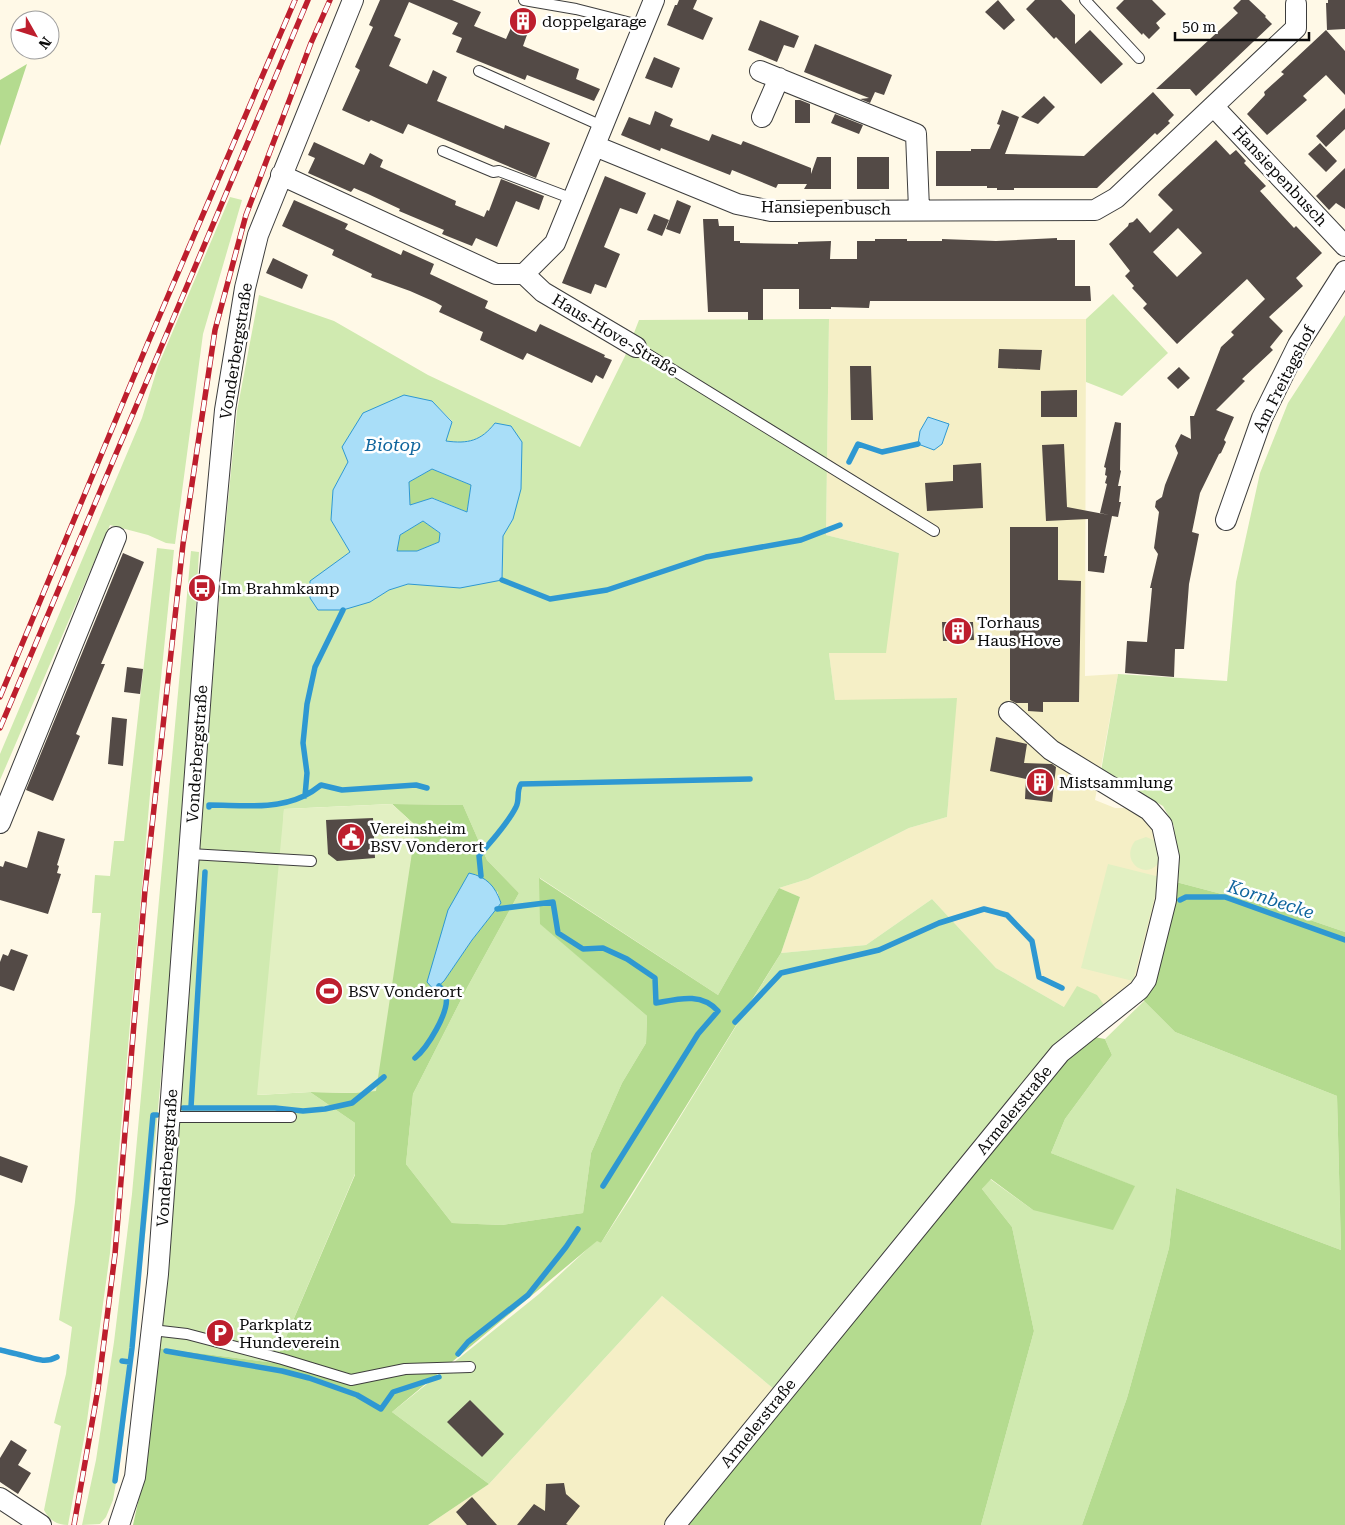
<svg xmlns="http://www.w3.org/2000/svg" width="1345" height="1525" font-family="'Roboto Serif',serif">
<rect width="100%" height="100%" fill="#fff9e7"/>
<path fill="#f5efc6" d="M829 319H1086L1085 676 1118 674 1095 800 1115 808H1129L1150 815 1165 863 1141 977 1107 1009 1064 1007 996 968 932 899 866 945 781 953 800 897 779 888 808 879 909 828 947 817 956 698 835 701 829 653 899 553 826 535Z
M662 1296 775 1390 667 1525H428L489 1484Z"/>
<path fill="#d0eab0" fill-rule="evenodd" d="M230 197 242 200 203 334 175 544 166 543 148 535 110 525 0 780V754L142 418 158 366Z
M1113 294 1168 353 1122 396 1086 382V319Z
M259 295 334 321 428 375 580 447 625 356 639 320 829 319 826 535 899 553 886 653H829L835 700 957 698 947 817 909 828 808 879 779 888 718 995 540 878 541 924 647 1016 646 1043 622 1083 591 1153 583 1213 502 1225 452 1223 406 1164 413 1094 468 986 519 893 487 860 463 805 392 804 284 809 282 858 258 1095 310 1092 355 1123V1174L275 1363 158 1348 223 552 237 411ZM432 401 452 421 445 441C468 444 480 442 495 423L522 442 521 462 513 519 503 536 502 580 408 584 389 590 370 602 333 565 350 552 331 520 333 490 348 462Z
M1345 315V932L1275 908 1176 882 1174 826 1163 806 1101 771 1118 674 1227 681 1236 582 1260 473 1288 403Z
M157 548 174 550 155 737 110 1253 86 1428 68 1525C57 1525 49 1520 44 1510L61 1426 54 1423 66 1374 72 1327 59 1320 75 1202 101 913H92L95 875 110 876 114 841H124Z
M191 551 199 552 180 872 155 1141 123 1442 113 1500 106 1517 100 1524 82 1525 96 1460 114 1342 132 1194Z
M932 899 996 968 1064 1007 1077 986 1097 995 1107 1009 775 1390 662 1296 489 1484 392 1412 539 1294 597 1240 601 1243 631 1197 781 953 866 945Z
M1144 1001 1175 1032 1337 1096 1341 1250 1176 1188 1169 1248 1127 1398 1082 1525H981L1034 1331 1012 1227 982 1189 990 1179 1033 1210 1134 1186 1051 1153 1065 1119 1112 1055 1105 1039Z"/>
<path fill="#b4db8f" fill-rule="evenodd" d="M27 64 0 146V80Z
M432 469 471 485 467 512 433 498 410 505 409 482Z
M423 521 440 533 439 542 417 551H396L400 535Z
M392 804 463 805 487 860 519 893 468 986 413 1094 406 1164 452 1223 502 1225 583 1213 591 1153 622 1083 646 1043 647 1016 540 924 539 878 718 995 779 888 800 897 781 953 601 1243 597 1241 392 1412 489 1484 428 1525H133L145 1471 158 1348 275 1363 355 1175V1123L310 1092 356 1093 405 891 416 826ZM497 891 501 903 472 940 444 981Z
M1176 882 1275 908 1345 932V1525H1082L1127 1398 1169 1248 1176 1188 1341 1250 1337 1096 1175 1032 1144 1001Z
M1089 1036 1105 1039 1112 1055 1065 1119 1051 1153 1135 1186 1113 1230 1033 1210 991 1179 982 1189 1012 1227 1034 1331 981 1525H684L1005 1127Z"/>
<path fill="#e2f0c2" d="M392 804 416 826 376 1091 356 1093 310 1092 257 1095 284 809Z
M1146 837 1156 841 1160 861C1147 882 1119 862 1135 841Z
M1108 864 1160 877 1133 981 1081 968Z"/>
<path fill="#a9def8" stroke="#2e98d2" fill-rule="evenodd" d="M404 395 432 401 452 422 446 441C468 444 481 441 495 423L511 426 522 442 521 489 513 519 503 536 502 580 460 588 408 584 389 590 370 602 343 610H318L310 598V581L350 552 331 520 333 490 348 462 342 447 363 413ZM432 469 471 485 467 512 432 498 410 505 409 482ZM423 521 440 533 439 542 417 551H397L400 535Z
M928 417 949 424 942 444 934 450 918 444 920 431Z
M469 873C487 877 495 886 501 903L472 940 444 981 434 990 427 982 448 910Z"/>
<g fill="none" stroke-linecap="round" stroke-linejoin="round">
<path stroke="#2e98d2" stroke-width="5.5" d="M849 462 858 444 882 452 918 444
M502 580 550 599 607 590 706 557 801 540 840 525
M305 796 307 773 303 743 307 704 315 667 343 610
M209 807V805C241 805 275 810 304 796 310 793 316 789 321 785L342 790 416 785 427 788
M481 876 479 856C491 841 507 825 516 807 520 800 516 791 521 784L750 779
M1180 900 1186 897H1225L1345 940
M497 909 553 902 558 933 583 949 603 948 627 959 655 978 656 1003C678 999 701 992 718 1011L698 1034 603 1186
M735 1022 781 973 879 950 939 923 984 909 1007 915 1032 941 1039 977 1062 988
M415 1058C427 1048 450 1012 446 995 445 992 441 988 439 986
M191 1107 205 872
M183 1108H275L303 1111 325 1109 352 1103 384 1077
M0 1350C7 1352 14 1353 21 1355 34 1358 44 1364 57 1357
M166 1351 282 1371 309 1378 357 1395 381 1409 393 1392 439 1377
M458 1354 468 1342 528 1295 566 1247 578 1229
M122 1361 130 1362
M115 1481 132 1348 153 1115H157"/>
</g>
<path fill="#534a46" fill-rule="evenodd" d="M380 0H452L481 12 474 26 506 39 518 12 533 18 523 46 579 69 576 79 600 89 594 101 527 75 525 80 456 52 462 38 452 34 458 23 409 2 394 36 401 39 389 66 427 84 433 70 447 77 437 101 504 129 505 125 550 143 536 178 408 124 403 134 371 120 369 122 342 110 360 70 355 67 373 27 369 25Z
M679 0H697L693 9 713 18 703 40 667 25 675 5H677Z
M998 0 1015 20 1004 30 985 12Z
M1035 0H1061L1075 15V44L1090 30 1123 64 1101 84 1056 37 1054 39 1026 9Z
M1124 0H1152L1166 14 1156 23 1160 28 1149 39 1143 33 1142 35 1116 8Z
M1241 0H1249L1266 16 1265 17 1272 24 1196 96 1190 89H1156L1238 13 1233 8Z
M1328 0H1345V29L1327 30 1326 3H1328Z
M760 20 799 36 794 48 784 45 777 62 748 50Z
M1326 30 1345 51V95L1326 75 1303 96 1307 100 1267 135 1247 114 1265 95 1264 92 1284 74 1281 72Z
M815 44 892 75 884 95 875 92 870 103 860 99 869 98 804 72Z
M654 57 680 68 672 88 645 78Z
M1153 92 1174 115 1168 121 1170 123 1157 135 1155 133 1097 188H1014V190H997V188H987V186H936V151H971V149H990L1000 125 997 124 1002 110 1019 117 1005 154 1084 156Z
M1044 96 1055 107 1038 124 1021 117Z
M795 100H800L810 104V123H795Z
M1345 108V129L1326 147 1316 136Z
M655 111 673 119 670 126 709 141 712 134 741 145 743 141 811 168V174L817 157H831V189H804L807 184H778L776 188 732 170 730 175 661 148 660 151 621 135 629 117 650 125Z
M835 114 863 125 859 134 831 123Z
M1216 140 1230 155 1236 150 1246 161 1244 163 1266 186 1260 191 1294 228 1296 226 1322 253 1296 278 1303 286 1269 317 1283 331 1270 347 1273 350 1242 379 1245 381 1216 410 1234 417 1224 440 1226 442 1221 453 1219 454 1200 493 1192 532 1199 534 1189 584 1184 649H1175L1174 677 1125 673 1127 641 1147 642 1152 588H1150L1158 554 1154 548 1159 512 1155 507 1156 501 1162 497 1165 485 1178 453 1175 446 1181 434 1191 439 1190 416H1194L1221 347 1234 335 1231 332 1265 299 1247 279 1177 344 1143 308 1147 304 1132 288 1134 286 1125 276 1130 271 1109 244 1128 226 1129 223 1133 222 1137 218 1150 233 1173 210 1158 195 1161 191ZM1178 228 1202 253 1177 277 1153 252Z
M314 142 364 165 370 153 383 160 380 167 456 201 455 205 484 217 487 210 489 211 501 179 544 196 539 210 516 201 497 247 476 238 472 246 442 234 444 230 399 211 400 209 368 194 354 188 351 192 308 173 315 158 308 155Z
M1320 143 1337 161 1326 172 1308 154Z
M857 157H889V189H857Z
M1345 168V209L1336 203 1329 210 1316 196Z
M605 176 646 193 637 214 620 208 604 247 620 254 606 288 595 284 591 294 562 283Z
M294 200 348 224 345 229 401 255 403 250 434 264 430 274 488 301 485 308 536 332 540 324 605 355 604 357 612 360 603 379 596 375 592 383 527 353 523 360 480 340 483 332 439 312 442 306 435 302 410 291 371 277 372 274 332 255 334 250 282 226Z
M677 200 691 206 680 234 666 229Z
M654 214 669 220 662 236 647 230Z
M703 219H718L719 226H734V241H740V243L798 244V242L831 241 830 259H857V241H875V239H907V241H942V239L996 241 1057 238V240H1075V286H1090L1091 301H870L869 308 831 307V309H799V289H763V320H748V312H708Z
M273 258 308 275 302 289 266 273Z
M999 349 1042 350 1040 370 998 368Z
M850 366H871L873 420H851Z
M1179 367 1190 378 1178 389 1167 378Z
M1077 390V417H1041V391Z
M1115 422 1121 423 1120 470 1121 471 1118 486H1121L1119 502H1121L1118 517 1112 516 1104 556H1107L1104 573 1088 571V519L1046 521 1042 445 1064 444 1067 507 1109 515 1100 513 1107 484 1105 483 1107 476 1105 475 1106 468 1104 467Z
M981 463 983 508 927 511 925 483 953 481V465Z
M1010 527H1058V580L1081 581 1079 702H1043V712L1028 711V703H1016L1010 700Z
M123 553 144 562 101 664H105L76 734 80 736 53 801 26 790Z
M942 622H973L974 640 943 641Z
M127 667 143 669 140 694 124 692Z
M112 717 127 719 123 766 108 764Z
M996 737 1027 744 1024 763 1052 764 1056 767 1052 802 1025 799 1026 779 990 771Z
M373 818 375 858 337 861 328 854 326 820Z
M38 831 65 839 57 865 59 866 57 873 61 874 48 914 0 900V866L3 867 5 861 27 868Z
M11 949 28 955 14 991 0 986V962L3 954 8 956Z
M0 1156 28 1166 22 1183 0 1175Z
M470 1400 504 1434 482 1457 447 1422Z
M11 1440 27 1450 18 1465 31 1473 18 1494 0 1482V1458Z
M564 1483 566 1494 580 1506 566 1524 568 1525H517L534 1504 545 1511 546 1484Z
M472 1497 497 1525H467L456 1512Z"/>
<g fill="none" stroke-linecap="round" stroke-linejoin="round">
<defs>
<path id="service" d="M524 0 576 9 643 26
M1085 0 1139 58
M479 71 602 126
M443 151 493 172 499 171 573 199
M636 347 934 531
M190 854 311 861
M170 1117H291
M152 1330 187 1334 282 1359 351 1380 405 1369 470 1367"/>
<path id="minor" d="M760 71 916 134 919 209
M1214 107 1345 246
M762 117 779 78
M595 146 737 204 771 211 1095 210 1116 198 1296 28V4
M281 175 496 274H524L543 292 636 347
M524 274 555 243 654 0
M1226 520 1262 418 1298 345 1345 271
M0 823 116 537
M0 1498 41 1525
M119 1525 135 1477 158 1274 209 583 225 410 245 288 258 235 353 0
M675 1525 1060 1053 1139 990 1146 980 1166 900 1169 857 1162 825 1149 810 1051 750 1009 712"/>
</defs>
<use href="#service" stroke="#3d3d3d" stroke-width="12"/>
<use href="#minor" stroke="#3d3d3d" stroke-width="22"/>
<use href="#service" stroke="#fff" stroke-width="10"/>
<use href="#minor" stroke="#fff" stroke-width="20"/>
<defs>
<path id="rail" d="M0 697 147 345 295 0
M0 728 308 0
M74 1525 98 1389 115 1254 145 890 183 544 215 330 246 215 311 43 330 0"/>
</defs>
<use href="#rail" stroke="#bd1e2d" stroke-width="5.5"/>
<use href="#rail" stroke="#fff" stroke-width="4" stroke-dasharray="11" stroke-linecap="butt"/>
</g>
<defs>
<symbol id="building-disc" viewBox="-11 -11 22 22"><circle r="9.5" fill="#bd1e2d" stroke="#fff"/><path d="M-4-6H4V6H1V3H-1V6H-4ZM-2.5-4.3h1.7v1.8h-1.7ZM.8-4.3h1.7v1.8H.8ZM-2.5-1h1.7V.8h-1.7ZM.8-1h1.7V.8H.8Z" fill="#fff"/></symbol>
<symbol id="bus-disc" viewBox="-11 -11 22 22"><circle r="9.5" fill="#bd1e2d" stroke="#fff"/><path d="M-5-6H5V4H4V6H2V4H-2V6H-4V4H-5ZM-3.5-4V0h7V-4ZM-3.5 1.2v1.5H-2V1.2ZM2 1.2v1.5H3.5V1.2Z" fill="#fff"/></symbol>
<symbol id="civic-disc" viewBox="-11 -11 22 22"><circle r="9.5" fill="#bd1e2d" stroke="#fff"/><path d="M-.6-6.5H3V-4.5H.6V-3L4-1V1h2V6H-6V1h2V-1L-.6-3ZM-1.2 2.5V6h2.4V2.5Z" fill="#fff"/></symbol>
<symbol id="stadium-disc" viewBox="-11 -11 22 22"><circle r="9.5" fill="#bd1e2d" stroke="#fff"/><path d="M0-5a6.5 5 0 1 0 0 10a6.5 5 0 1 0 0-10ZM-3.5-1.8h7v3.6h-7Z" fill="#fff"/></symbol>
<symbol id="parking-disc" viewBox="-11 -11 22 22"><circle r="9.5" fill="#bd1e2d" stroke="#fff"/><path d="M-3.5-5.5H1a3.5 3.5 0 0 1 0 7H-1V5.5H-3.5ZM-1-3.4V-.6H.8a1.4 1.4 0 0 0 0-2.8Z" fill="#fff"/></symbol>
</defs>
<g fill-rule="evenodd">
<use href="#building-disc" x="507" y="5" width="32" height="32"/>
<use href="#bus-disc" x="186" y="572" width="32" height="32"/>
<use href="#building-disc" x="942" y="615" width="32" height="32"/>
<use href="#building-disc" x="1024" y="766" width="32" height="32"/>
<use href="#civic-disc" x="335" y="821" width="32" height="32"/>
<use href="#stadium-disc" x="313" y="975" width="32" height="32"/>
<use href="#parking-disc" x="204" y="1317" width="32" height="32"/>
</g>
<g text-anchor="middle" dominant-baseline="central" stroke-width="5" stroke-linejoin="round" paint-order="stroke">
<g font-size="16" fill="#0a0a0a" stroke="#fff" text-anchor="start">
<text x="542" y="21">doppelgarage</text>
<text x="221" y="588">Im Brahmkamp</text>
<text x="977" y="622">Torhaus<tspan x="977" dy="18">Haus Hove</tspan></text>
<text x="1059" y="782">Mistsammlung</text>
<text x="370" y="828">Vereinsheim<tspan x="370" dy="18">BSV Vonderort</tspan></text>
<text x="348" y="991">BSV Vonderort</text>
<text x="239" y="1324">Parkplatz<tspan x="239" dy="18">Hundeverein</tspan></text>
</g>
<g font-size="16" fill="#0a0a0a" stroke="#fff">
<text transform="translate(1280 176) rotate(47)">Hansiepenbusch</text>
<text transform="translate(826 208) rotate(1)">Hansiepenbusch</text>
<text transform="translate(615 335) rotate(31)">Haus-Hove-Straße</text>
<text transform="translate(236 351) rotate(-81)">Vonderbergstraße</text>
<text transform="translate(1284 379) rotate(-63)">Am Freitagshof</text>
<text transform="translate(197 754) rotate(-86)">Vonderbergstraße</text>
<text transform="translate(1014 1110) rotate(-51)">Armelerstraße</text>
<text transform="translate(167 1158) rotate(-86)">Vonderbergstraße</text>
<text transform="translate(758 1423) rotate(-51)">Armelerstraße</text>
</g>
<g font-size="18" font-style="italic" fill="#10669e" stroke="#fff">
<text x="393" y="444">Biotop</text>
<text transform="translate(1271 899) rotate(18)">Kornbecke</text>
</g>
</g>
<g transform="translate(35 35) rotate(129)"><circle r="24" fill="#ffffff" stroke="#9d9d9d"/>
<path d="M0-4L9 19L0 12L-9 19Z" fill="#bd1e2d"/>
<text y="-8" font-size="14" font-weight="bold" text-anchor="middle" fill="#0a0a0a">N</text>
</g>
<path d="M1175 32v8h134v-8" fill="none" stroke="#0a0a0a" stroke-width="2.5"/>
<text x="1182" y="32" font-size="15" fill="#0a0a0a" stroke="#ffffff" stroke-width="4" paint-order="stroke">50 m</text>
</svg>
